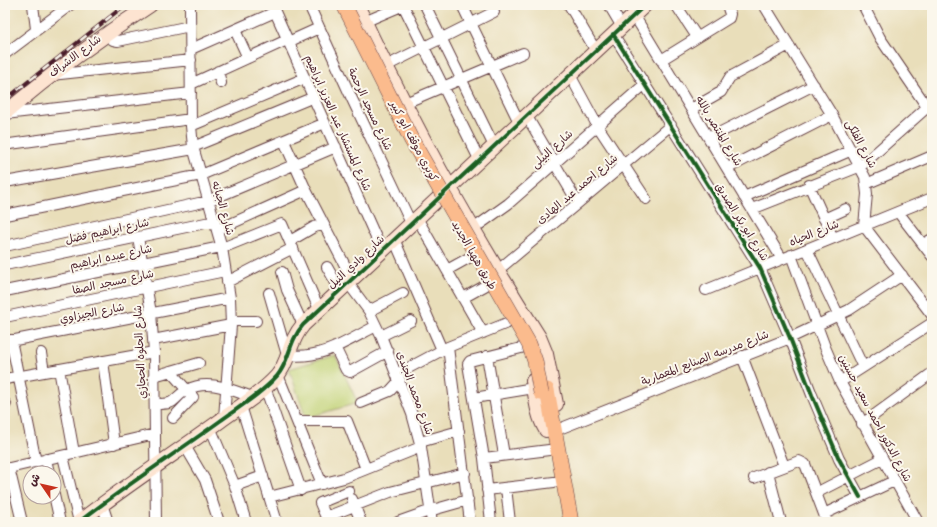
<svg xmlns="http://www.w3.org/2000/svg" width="937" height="527" font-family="'Shantell Sans','Playpen Sans Arabic',sans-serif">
<rect width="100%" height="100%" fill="#fbf7ec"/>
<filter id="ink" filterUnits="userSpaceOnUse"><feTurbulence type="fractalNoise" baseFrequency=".025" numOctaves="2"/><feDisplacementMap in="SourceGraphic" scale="8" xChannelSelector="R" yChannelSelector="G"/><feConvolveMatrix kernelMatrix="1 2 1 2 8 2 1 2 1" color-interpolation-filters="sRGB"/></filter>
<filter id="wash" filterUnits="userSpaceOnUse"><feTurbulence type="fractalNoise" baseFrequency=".012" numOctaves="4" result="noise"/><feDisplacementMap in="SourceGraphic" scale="16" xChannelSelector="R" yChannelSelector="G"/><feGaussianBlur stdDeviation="0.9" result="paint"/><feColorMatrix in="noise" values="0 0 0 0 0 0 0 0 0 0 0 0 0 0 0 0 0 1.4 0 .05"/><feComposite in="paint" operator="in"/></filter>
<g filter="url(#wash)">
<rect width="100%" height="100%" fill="#e9deba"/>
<path fill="#c0d173" stroke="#85784f" d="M335 355 358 403 306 418 289 369Z"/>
</g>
<g filter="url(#ink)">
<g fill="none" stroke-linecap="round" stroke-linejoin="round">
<defs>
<path id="street" d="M33 5 36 29
M190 5 191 126 193 147 222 248 230 298 231 325 224 418
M272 5 382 251
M309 5 352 99 411 223
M403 5 479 159
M425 5 494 146
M462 5 519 122
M569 5 596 51
M609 5 622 27
M676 5 697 37
M764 5 832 115 865 177 867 194 864 226 932 315
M863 5 880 38 927 107
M634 15 782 259
M364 22 404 5
M235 30 248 58
M105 34 113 40 118 41 190 26
M613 34 760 268 790 338 812 395 839 459 860 497
M288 42 319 28
M191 49 275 12
M5 54 70 5
M661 60 729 18 730 14 727 5
M386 66 494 12
M218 71 221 83
M51 75 191 60
M570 75 597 125 646 199
M191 84 287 40
M405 103 523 53
M691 109 721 92 730 77 789 45
M5 114 191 93
M526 115 578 203
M191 126 305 78
M709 138 814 85
M284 141 306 190 352 279
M10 144 191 119
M193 147 314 97
M728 168 832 115
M5 182 194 149
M866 184 932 156
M809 185 833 238
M744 197 852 150
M752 209 861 166 932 103
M898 212 932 256
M5 215 201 175 325 123
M417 218 483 333
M824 219 846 209
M473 229 508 204 645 84
M217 230 306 190
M138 237 151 313 154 352 156 522
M394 239 442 350
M290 241 314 227 323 225
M923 244 932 239
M5 246 208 201 336 147
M222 248 282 224 319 309
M807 249 863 367
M791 255 825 347 840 382 918 522
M5 265 215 221
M327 267 340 290
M447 270 474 255
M497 271 671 125
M282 272 287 290 303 325
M227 282 293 248
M348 283 369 311 381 336 412 414 421 447 432 522
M706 290 932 198
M5 291 221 247
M269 293 287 355C321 360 347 341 376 326
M463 298 490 283
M369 311 403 293
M5 317 225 271
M231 321H256
M381 336 411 321
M11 340 36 462
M153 340 231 325
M5 342 230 298
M335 347 346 370 350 372 388 351
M448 347 470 522
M41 353 44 372
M487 356 504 455
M742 356 784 466
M103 361 114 444
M59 369 74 453
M170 371 193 397 173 418
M397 374 448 347 512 321
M278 375 322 484
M154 376 199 363
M5 379 154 352
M840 382 932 323
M265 387 301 490
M474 398 534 388
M361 403 390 391 400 380
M5 404H6
M155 404C180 404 169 400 187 390 208 378 231 390 252 397
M241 406 277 522
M297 421H347L366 469
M862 424 932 373
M210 427 235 486 246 522
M554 431 790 338 849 310 902 275
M420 442 459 431
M185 446 205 480 219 522
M63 456 79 522
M484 458 549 450
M46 459 49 473
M9 468 22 522
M5 469 155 434
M768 472 781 522
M754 478 799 461 805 464 827 522
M235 486 263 476
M506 488 510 522
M487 490 554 482
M816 493 882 459
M54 495 60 522
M269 497 344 478 421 447
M352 499 361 522
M102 504 108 522
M824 514 894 481
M326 517 390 492 465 473
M328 522 320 503 349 491
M398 522 429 511 468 500
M491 522 484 458 468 364 470 361 474 360 525 347"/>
<path id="secondary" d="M357 5C410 120 471 231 539 337L546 354 556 404
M5 113C51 74 99 38 150 5
M533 381C536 398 537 415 546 430
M79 522C125 486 173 455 220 421 239 407 261 394 277 376 290 361 288 342 303 325L645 5"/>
<path id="primary" d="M547 390 571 522"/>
</defs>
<use href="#street" stroke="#623c40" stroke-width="12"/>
<use href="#secondary" stroke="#623c40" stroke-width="16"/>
<use href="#primary" stroke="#623c40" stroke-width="16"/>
<use href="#street" stroke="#fff" stroke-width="10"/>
<use href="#secondary" stroke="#fde4d1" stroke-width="14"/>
<use href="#primary" stroke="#fbbb8d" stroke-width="15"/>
<defs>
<path id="rail" d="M5 100 125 5"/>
</defs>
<use href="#rail" stroke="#4a1f2b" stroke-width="4"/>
<use href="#rail" stroke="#fbf7ec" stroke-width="2.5" stroke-dasharray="8" stroke-linecap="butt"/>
<defs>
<path id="primary-bridge" d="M344 5 411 139 529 344 535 361 541 393"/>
</defs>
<use href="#primary-bridge" stroke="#623c40" stroke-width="16" stroke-linecap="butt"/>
<use href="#primary-bridge" stroke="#fbbb8d" stroke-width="15"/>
<defs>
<path id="cycleway" d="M613 34 760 268 790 338 812 395 839 459 860 497
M79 522C125 486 173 455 220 421 239 407 261 394 277 376 290 361 288 342 303 325L645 5"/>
</defs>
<use href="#cycleway" stroke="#fbf7ec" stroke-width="6"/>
<use href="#cycleway" stroke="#1b5e20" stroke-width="4"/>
</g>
</g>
<g text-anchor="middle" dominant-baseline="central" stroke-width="4" stroke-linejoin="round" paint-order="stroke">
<g font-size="11" fill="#4a1f2b" stroke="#fbf7ec">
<text transform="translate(75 56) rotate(-37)">شارع الاشراف</text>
<text transform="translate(370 109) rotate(65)">شارع مسجد الرحمة</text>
<text transform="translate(338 123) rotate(66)">شارع المستشار عبد العزيز ابراهيم</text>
<text transform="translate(719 131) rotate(59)">شارع المنتصر بالله</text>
<text transform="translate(414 141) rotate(62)">كوبري موقف ابو كبير</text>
<text transform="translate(861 144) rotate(62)">شارع الفلكى</text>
<text transform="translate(552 149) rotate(-42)">شارع البيلى</text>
<text transform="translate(577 189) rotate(-40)">شارع احمد عبد الهادى</text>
<text transform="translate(223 208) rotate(74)">شارع الجبانه</text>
<text transform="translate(742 222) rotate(58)">شارع ابو بكر الصديق</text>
<text transform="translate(107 231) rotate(-12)">شارع ابراهيم فضل</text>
<text transform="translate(814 233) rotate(-22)">شارع الحياه</text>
<text transform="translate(474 255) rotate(60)">طريق ههيا الجديد</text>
<text transform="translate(111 257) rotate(-12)">شارع عبده ابراهيم</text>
<text transform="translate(356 262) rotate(-43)">شارع وادي النيل</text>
<text transform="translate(113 282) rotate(-12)">شارع مسجد الصفا</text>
<text transform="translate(92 313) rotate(-11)">شارع الجيزاوي</text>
<text transform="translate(140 352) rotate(-93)">شارع الحلوه الحجازي</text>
<text transform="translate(705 358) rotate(-21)">شارع مدرسه الصنايع المعمارية</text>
<text transform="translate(415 393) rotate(70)">شارع محمد الجندى</text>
<text transform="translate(875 418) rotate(62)">شارع الدكتور احمد سعيد حسنين</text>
</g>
</g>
<rect width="937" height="527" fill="none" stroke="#fbf7ec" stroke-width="20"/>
<g transform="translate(42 485) rotate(304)"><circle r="19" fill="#fbf7ec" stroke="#b4a19f"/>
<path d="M0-3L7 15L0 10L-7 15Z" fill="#c8321e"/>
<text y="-6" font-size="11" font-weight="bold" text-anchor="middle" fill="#4a1f2b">ش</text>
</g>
</svg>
